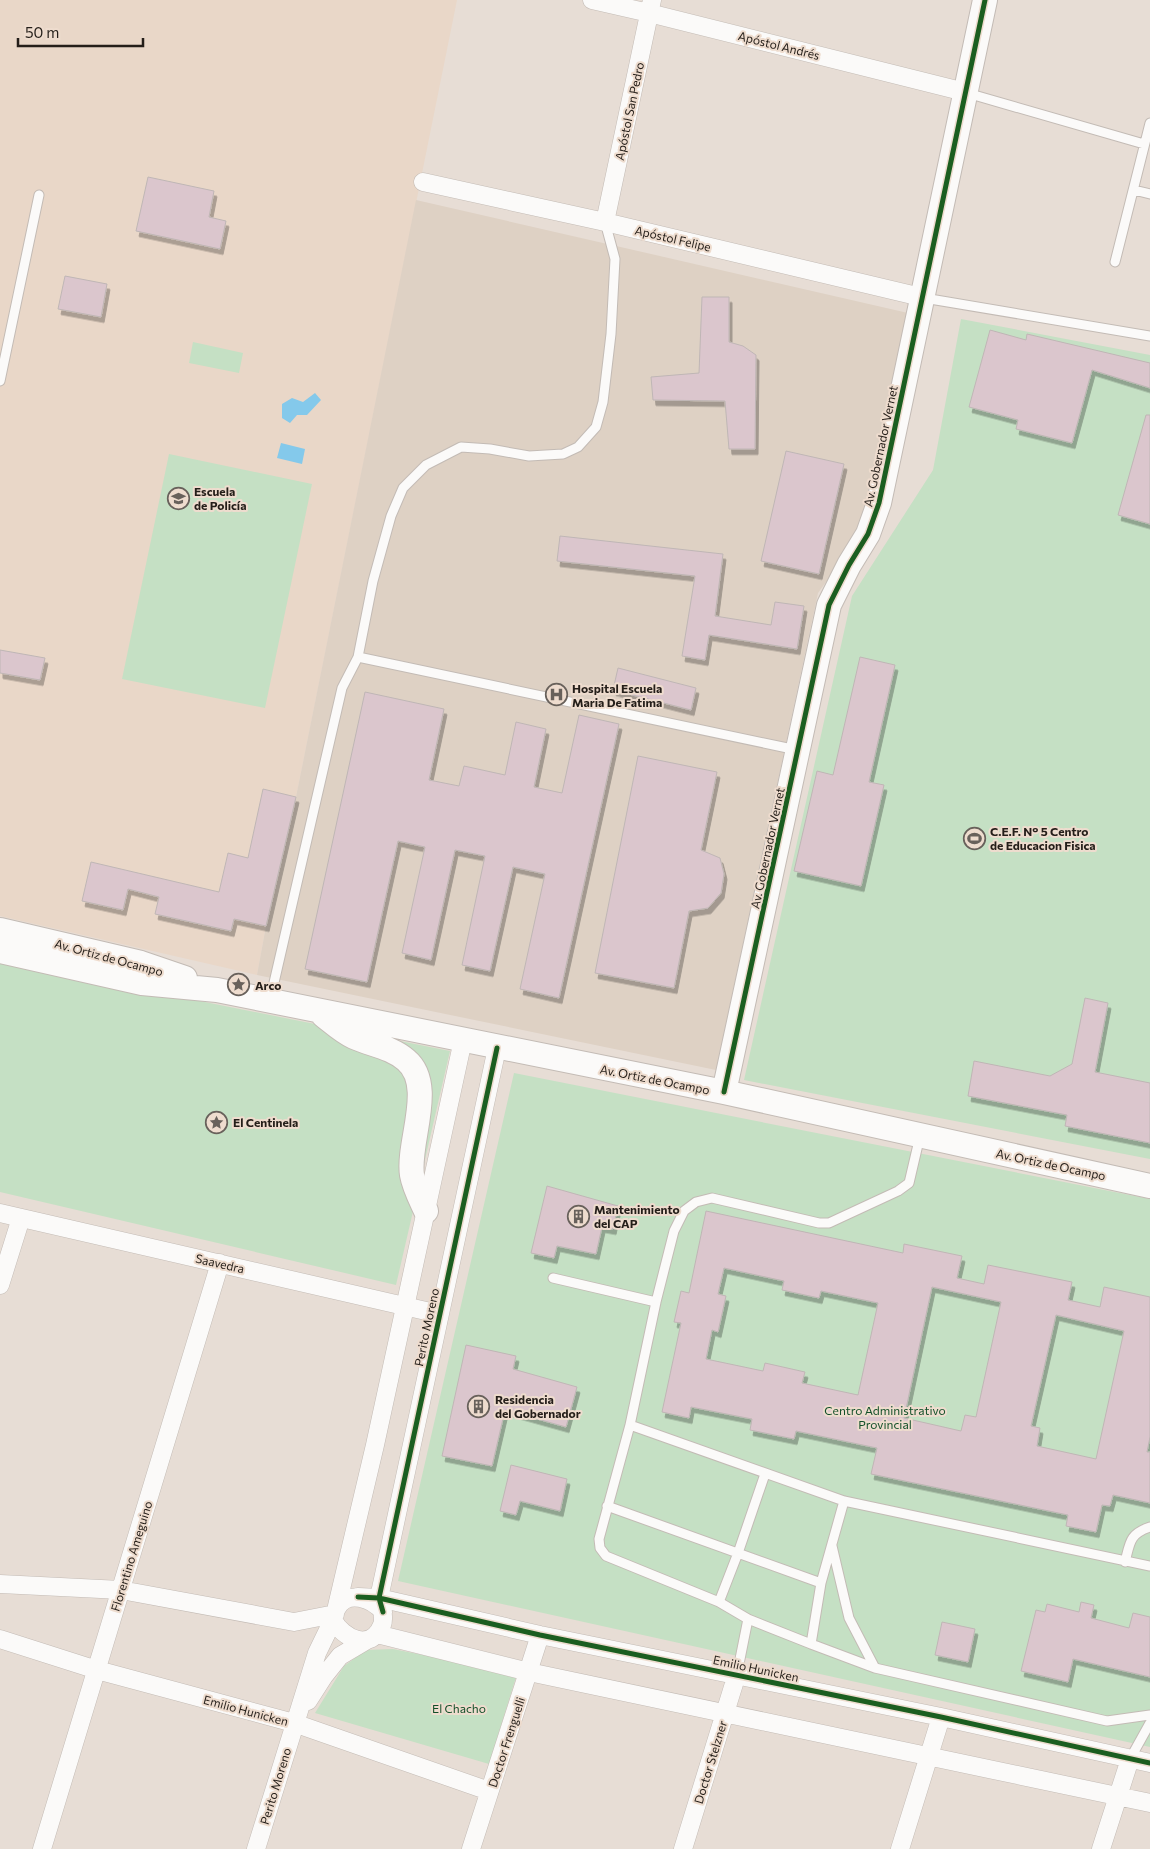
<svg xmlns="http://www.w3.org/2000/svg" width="1150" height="1849" font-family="Commissioner,sans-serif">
<defs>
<filter id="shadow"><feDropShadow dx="3" dy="5.5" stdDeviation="0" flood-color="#0004"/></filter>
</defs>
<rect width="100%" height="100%" fill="#e7ddd5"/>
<path fill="#e9d7c8" d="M0 0H457L296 797 266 926 257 975 0 916Z"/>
<path fill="#ded1c4" d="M416 200 908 313 862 532 818 593 716 1070 257 975 266 926 296 797Z"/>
<path fill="#c5e0c4" d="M961 319 1150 355V1159L744 1080 852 596 933 470Z
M193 342 243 353 239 373 189 363Z
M169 454 312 484 265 708 122 679Z
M0 961 450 1051 396 1285 0 1192Z
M514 1073 1150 1199V1747L398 1581Z
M393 1649 517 1674 489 1764 315 1713 344 1666 366 1650Z"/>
<path fill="#84c9eb" d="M315 393 321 400 307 415H297L290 423 282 418V404L292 398 303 402Z
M281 443 305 449 302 464 277 458Z"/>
<path fill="#dbc6cd" stroke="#bfb6b5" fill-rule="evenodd" filter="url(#shadow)" d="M148 177 214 191 209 217 226 221 220 249 136 231Z
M65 276 107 284 101 317 58 309Z
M702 297H729V342L743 346 756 355 755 449H729L725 401 653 400 651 377 699 373Z
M990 330 1026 340 1027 334 1150 363V388L1092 370 1072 443 1016 429 1018 420 969 407Z
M1146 415H1150V524L1118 515Z
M786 451 844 464 819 574 761 561Z
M560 536 723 554 715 616 771 625 775 602 804 606 797 649 709 635 705 660 682 656 695 576 557 561Z
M0 650 45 658 40 680 0 673Z
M860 657 895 665 869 782 884 785 861 886 794 871 817 771 833 775Z
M618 668 696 688 691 710 613 690Z
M365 692 444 709 429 780 459 786 464 766 505 775 516 722 546 729 534 787 562 793 579 715 619 724 559 998 520 989 545 874 513 867 490 971 462 965 485 856 455 850 431 960 402 953 425 847 398 841 367 982 305 969Z
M638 756 717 772 701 850 720 858 724 874 721 893 708 908 689 911 674 988 595 973Z
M263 789 296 797 266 926 234 919 231 931 155 914 159 897 128 889 123 910 82 901 91 862 219 892 228 853 248 858Z
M1085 998 1108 1003 1095 1072 1150 1083V1143L1065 1126 1067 1115 968 1096 974 1061 1050 1076 1072 1064Z
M547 1186 618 1206 613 1229 602 1227 596 1254 557 1246 554 1258 531 1253Z
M706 1211 903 1253 904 1244 962 1256 957 1278 984 1284 988 1265 1072 1282 1068 1300 1100 1307 1104 1287 1150 1297V1437L1147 1452H1150V1503L1113 1495 1110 1506 1102 1505 1096 1532 1066 1526 1068 1515 871 1474 877 1448 796 1431 794 1439 750 1430 752 1419 691 1407 689 1418 662 1412 681 1323 674 1322 681 1291 689 1293ZM724 1268 784 1281 782 1290 819 1298 821 1291 878 1303 858 1395 802 1383 805 1372 765 1363 763 1371 706 1359 712 1330 718 1332 726 1296 718 1294ZM932 1287 1001 1302 976 1417 965 1415 961 1431 904 1418ZM1056 1315 1124 1331 1096 1459 1037 1446 1040 1428 1031 1426Z
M466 1345 516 1356 513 1369 577 1387 566 1427 505 1410 492 1466 442 1456Z
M511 1465 567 1479 560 1511 520 1501 516 1515 500 1511Z
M1081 1602 1094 1605 1091 1618 1129 1628 1133 1613 1150 1617V1677L1073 1659 1068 1682 1021 1671 1036 1610 1045 1612 1047 1604 1079 1612Z
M942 1622 975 1629 968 1662 935 1655Z"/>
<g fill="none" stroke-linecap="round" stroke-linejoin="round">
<defs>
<path id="lane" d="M967 93 1144 144
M1134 190 1150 194
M605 222 615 259 611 334 603 402 596 427 578 447 563 454 529 456 490 449 461 447 426 465 403 488 391 516 373 581 358 657 797 750
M1115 262 1150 123
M924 298 1150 336
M0 381 39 195
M270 1000 342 688 358 657
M553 1278 656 1302
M630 1425 844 1501 1150 1566
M844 1501 821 1583 811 1644 748 1619 719 1602 606 1556 600 1548 599 1539 630 1425 656 1302 674 1231 684 1211 696 1202 712 1198 819 1223H829L898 1191 909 1183 920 1136
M607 1506 821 1583
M832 1546 849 1618 875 1668
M1125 1562C1130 1543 1129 1534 1150 1527
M719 1602 738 1553 765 1474
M811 1644 875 1668 1107 1721 1150 1715
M737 1674 748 1619
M1130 1759 1150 1723"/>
<path id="street" d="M592 0 649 13 965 92
M423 182 605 222 921 297
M605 222 652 0
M0 1213 439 1314
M0 1285 21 1218
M0 1584 121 1590 294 1622 335 1614
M358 1597 379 1598 540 1635 941 1717 1150 1763
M337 1606 375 1445 463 1040
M383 1612C373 1599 347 1589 337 1608 335 1611 334 1616 333 1620 343 1638 371 1653 382 1625 385 1617 381 1606 379 1598L497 1048
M377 1634 529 1672 1150 1803
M0 1639 97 1670 294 1723 489 1791
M308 1701 324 1676 340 1656 367 1640
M42 1849 220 1263
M256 1849 317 1653 333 1620
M471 1849 540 1635
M683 1849 737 1674
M900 1849 941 1717
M1101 1849 1130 1759"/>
<path id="secondary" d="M0 930 141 963 185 978
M0 951 142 983 217 990 724 1092 1150 1186
M323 1015C332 1022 343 1032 354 1037 372 1045 391 1047 406 1060 436 1085 407 1142 412 1175 414 1187 421 1200 426 1211
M724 1092 829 605 849 565 868 534 879 503 985 0"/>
</defs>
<use href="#lane" stroke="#c3bbb5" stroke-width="11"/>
<use href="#street" stroke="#c3bbb5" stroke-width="19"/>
<use href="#secondary" stroke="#c3bbb5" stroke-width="26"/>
<use href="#lane" stroke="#fbfaf9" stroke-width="9"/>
<use href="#street" stroke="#fbfaf9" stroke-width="18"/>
<use href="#secondary" stroke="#fbfaf9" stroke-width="24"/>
<defs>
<path id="cycleway" d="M724 1092 829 605 849 565 868 534 879 503 985 0
M358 1597 379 1598 540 1635 941 1717 1150 1763
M383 1612 379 1598 497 1048"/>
</defs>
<use href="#cycleway" stroke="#eedcce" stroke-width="8"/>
<use href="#cycleway" stroke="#1b5e20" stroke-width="5"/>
</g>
<defs>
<symbol id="school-ring" viewBox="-11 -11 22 22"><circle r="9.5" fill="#eedcce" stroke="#68615b" stroke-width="1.5"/><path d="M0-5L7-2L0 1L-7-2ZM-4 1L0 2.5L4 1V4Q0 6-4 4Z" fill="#68615b"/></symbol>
<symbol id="hospital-ring" viewBox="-11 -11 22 22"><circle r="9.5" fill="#eedcce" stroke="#68615b" stroke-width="1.5"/><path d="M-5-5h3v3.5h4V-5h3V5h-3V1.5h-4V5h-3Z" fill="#68615b"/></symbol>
<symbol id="stadium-ring" viewBox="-11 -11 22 22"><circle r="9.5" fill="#eedcce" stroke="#68615b" stroke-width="1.5"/><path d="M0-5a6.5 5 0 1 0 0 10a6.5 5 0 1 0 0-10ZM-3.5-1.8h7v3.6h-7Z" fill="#68615b"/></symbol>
<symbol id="sight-ring" viewBox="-11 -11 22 22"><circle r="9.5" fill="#eedcce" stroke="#68615b" stroke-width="1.5"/><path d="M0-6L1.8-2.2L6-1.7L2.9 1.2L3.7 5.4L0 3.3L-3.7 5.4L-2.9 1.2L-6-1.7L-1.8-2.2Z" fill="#68615b"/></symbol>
<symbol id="building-ring" viewBox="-11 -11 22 22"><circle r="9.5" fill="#eedcce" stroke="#68615b" stroke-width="1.5"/><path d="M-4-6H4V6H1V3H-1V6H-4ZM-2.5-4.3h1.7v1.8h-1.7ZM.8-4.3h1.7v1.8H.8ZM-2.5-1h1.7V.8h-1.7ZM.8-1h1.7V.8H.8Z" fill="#68615b"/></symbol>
</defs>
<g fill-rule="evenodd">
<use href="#school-ring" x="166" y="486" width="25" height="25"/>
<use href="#hospital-ring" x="544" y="682" width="25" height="25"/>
<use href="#stadium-ring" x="962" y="826" width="25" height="25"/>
<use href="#sight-ring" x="226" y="972" width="25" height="25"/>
<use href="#sight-ring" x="204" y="1110" width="25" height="25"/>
<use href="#building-ring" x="566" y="1204" width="25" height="25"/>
<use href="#building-ring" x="466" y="1394" width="25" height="25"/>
</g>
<g text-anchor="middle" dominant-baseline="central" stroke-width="4" stroke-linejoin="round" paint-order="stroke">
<g font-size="12" fill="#241e19" stroke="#eedcce">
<text transform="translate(779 45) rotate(14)">Apóstol Andrés</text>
<text transform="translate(629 111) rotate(-78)">Apóstol San Pedro</text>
<text transform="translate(673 238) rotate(13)">Apóstol Felipe</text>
<text transform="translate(880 446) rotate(-78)">Av. Gobernador Vernet</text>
<text transform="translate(767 848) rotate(-78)">Av. Gobernador Vernet</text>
<text transform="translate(109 957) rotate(15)">Av. Ortiz de Ocampo</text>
<text transform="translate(655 1079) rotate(11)">Av. Ortiz de Ocampo</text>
<text transform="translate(1051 1164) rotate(12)">Av. Ortiz de Ocampo</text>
<text transform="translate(220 1263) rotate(13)">Saavedra</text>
<text transform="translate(426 1327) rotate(-78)">Perito Moreno</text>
<text transform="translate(131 1556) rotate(-73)">Florentino Ameguino</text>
<text transform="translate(756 1668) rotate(12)">Emilio Hunicken</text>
<text transform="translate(246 1710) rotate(15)">Emilio Hunicken</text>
<text transform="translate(506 1742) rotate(-72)">Doctor Frenguelli</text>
<text transform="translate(710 1762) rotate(-73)">Doctor Stelzner</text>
<text transform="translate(275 1786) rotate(-73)">Perito Moreno</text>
</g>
<g font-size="12" font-weight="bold" fill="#241e19" stroke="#eedcce" text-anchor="start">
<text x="194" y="491">Escuela<tspan x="194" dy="14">de Policía</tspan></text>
<text x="572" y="688">Hospital Escuela<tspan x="572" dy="14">Maria De Fatima</tspan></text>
<text x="990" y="831">C.E.F. N° 5 Centro<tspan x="990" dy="14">de Educacion Fisica</tspan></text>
<text x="255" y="985">Arco</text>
<text x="233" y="1122">El Centinela</text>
<text x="594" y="1209">Mantenimiento<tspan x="594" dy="14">del CAP</tspan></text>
<text x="495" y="1399">Residencia<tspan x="495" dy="14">del Gobernador</tspan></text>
</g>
<g font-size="12" fill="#114f28" stroke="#eedcce">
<text x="885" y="1410">Centro Administrativo<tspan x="885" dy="14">Provincial</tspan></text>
<text x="459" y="1708">El Chacho</text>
</g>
</g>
<path d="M18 38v8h125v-8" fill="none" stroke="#241e19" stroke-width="2.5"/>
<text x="25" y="38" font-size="15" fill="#241e19" stroke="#eedcce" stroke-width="4" paint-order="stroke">50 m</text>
</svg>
